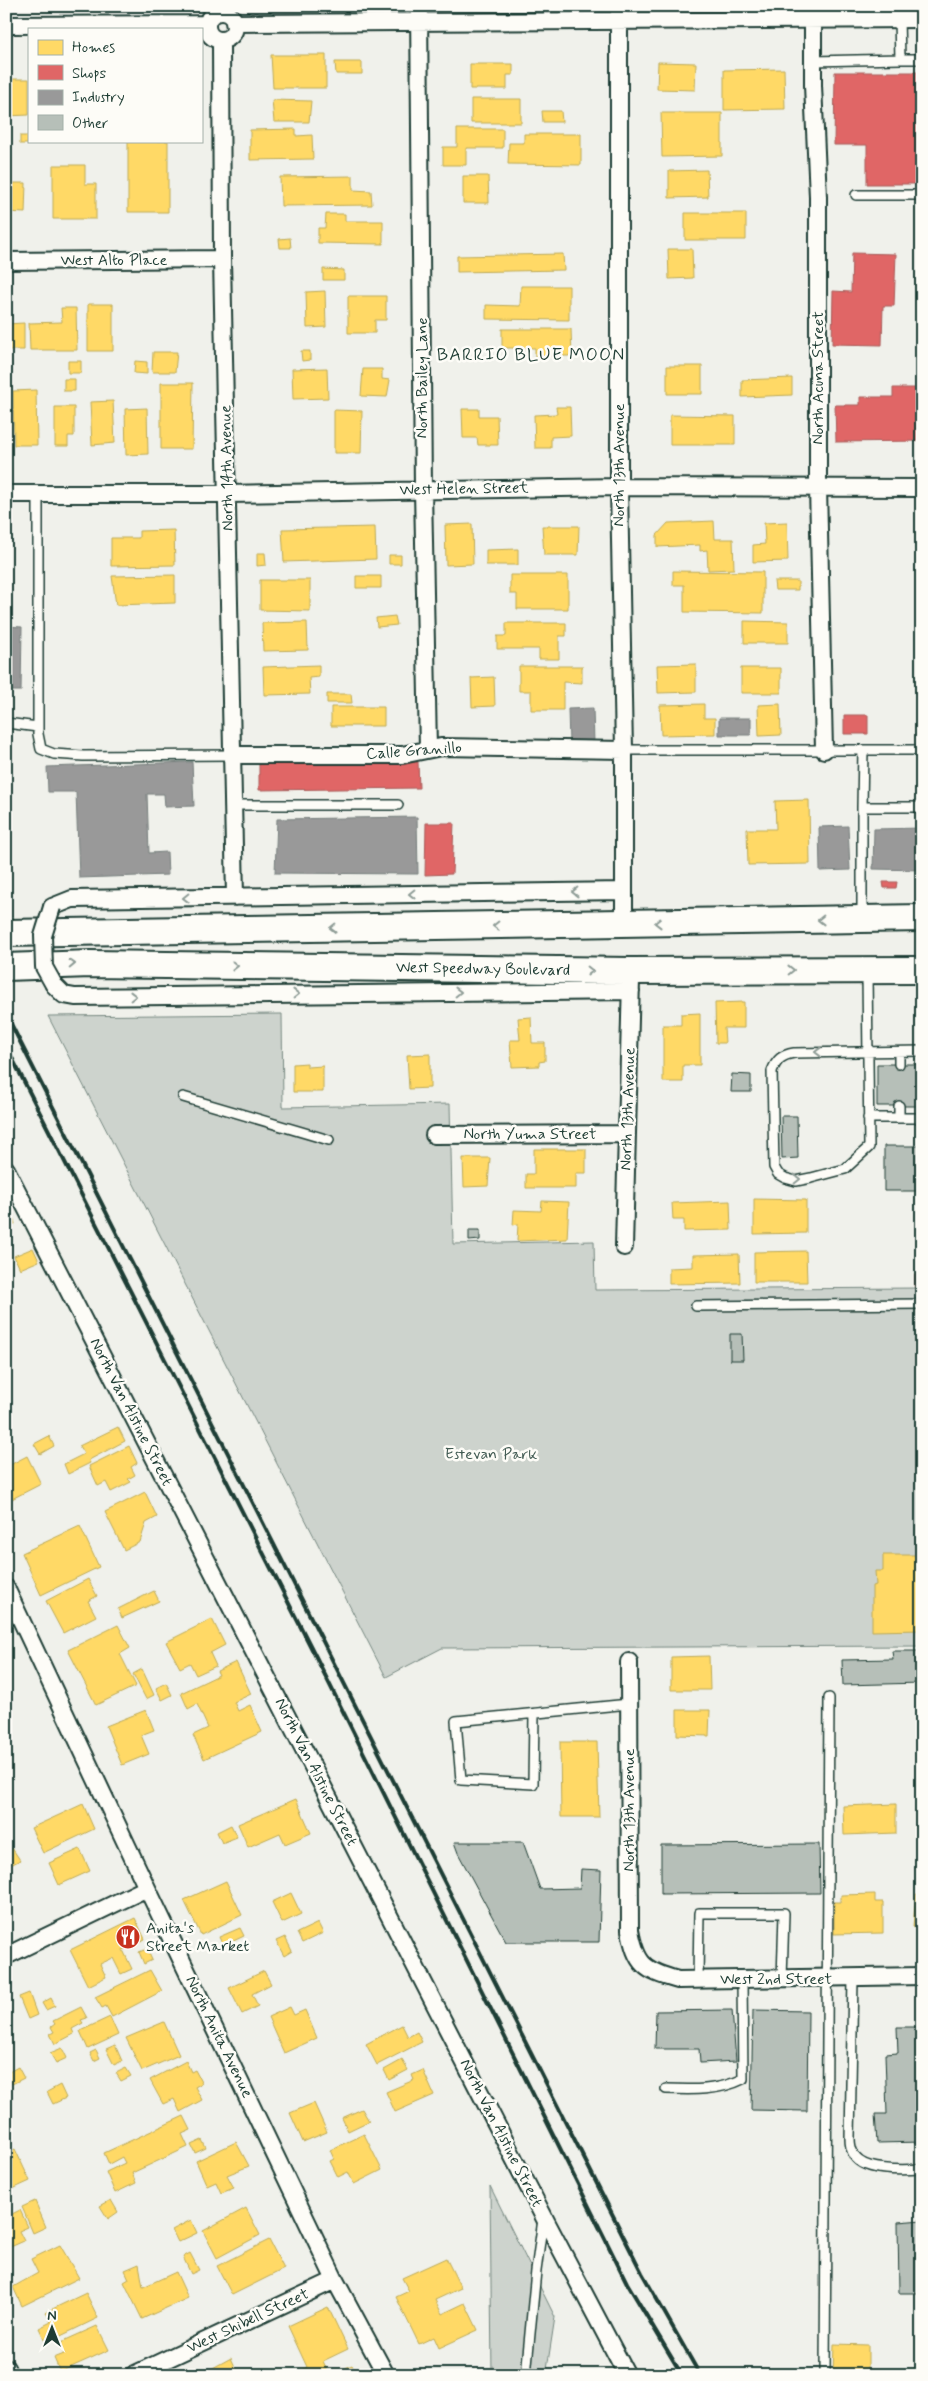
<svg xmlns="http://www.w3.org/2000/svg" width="928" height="2381" font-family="Mynerve,sans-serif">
<rect width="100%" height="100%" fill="#f0f1eb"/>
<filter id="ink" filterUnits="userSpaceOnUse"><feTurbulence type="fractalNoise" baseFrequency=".02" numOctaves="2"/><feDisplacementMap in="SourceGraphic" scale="10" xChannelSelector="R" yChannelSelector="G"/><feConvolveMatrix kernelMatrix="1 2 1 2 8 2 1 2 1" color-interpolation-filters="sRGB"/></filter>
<g filter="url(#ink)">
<path fill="#cdd3cd" stroke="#768880" d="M282 1014 283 1107 450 1104 453 1244 594 1241 595 1290 922 1288V1646L442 1648 386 1677 48 1016Z
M490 2186 555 2317 546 2375H492Z"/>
<path fill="#ffd966" stroke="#bcaa57" d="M271 55H326V88H273Z
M335 62H362V74H336Z
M658 62 696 63 695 90 657 89Z
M470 64H513V75H507V89H470Z
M784 69 785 109 724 110V70Z
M7 79H29V115L6 116Z
M471 99H521V123H471Z
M272 100 311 101 309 122H274Z
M542 111H561L562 122H543Z
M661 113H722V156L662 157Z
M296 129V136L312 135 313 159 250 160V130Z
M457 129H503V148H466V165H443V147H457Z
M524 134H581V165L508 164 509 143H524Z
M20 136H29V141H36V144H20Z
M128 141H168V212H128Z
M53 165H85V184H96V219H53Z
M707 170 708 197 669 198V171Z
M353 176V190L371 191 372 205 281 206 280 177Z
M463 176H488L489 203H463Z
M6 183H26L25 213 6 212Z
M685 213H746V240H685Z
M326 214H345V221H383V244L318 243V228H325Z
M290 238 291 248H280L279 239Z
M668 249H692L693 278 669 279Z
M563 254 564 270 457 272V256Z
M323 269 344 270V280H323Z
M521 286H569V320L486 319V305L520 306Z
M325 291 326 327 307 328 306 292Z
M348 296H386V320H375V333H348Z
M88 304H113V351H88Z
M61 308H76L77 350H30L29 323 62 322Z
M24 323V350H6V324Z
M502 329H571L572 356H535V348H502Z
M301 351H310V360L302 361Z
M153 352H177L175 372H152Z
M68 361H81V373H68Z
M135 361 147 362V374L134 373Z
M667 366H702V394H667Z
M327 368 328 398 293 399 292 369Z
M363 369H382V379L390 380 387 397 361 396Z
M792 378V395L742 397V380Z
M64 379H75V391H64Z
M161 383H193L192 449H161Z
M36 390 37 445H14L13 391Z
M113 401 115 443 92 445 90 402Z
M55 407H74V436H68V446H55Z
M556 407H570L571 436 551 437V448H535L534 415 557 414Z
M147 408 148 454 126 455 125 409Z
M462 409H479V416H497L498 445H478L477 438H463Z
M334 410 362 411 361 453H334Z
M670 415 735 416V445H670Z
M714 521 715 539H733L734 569 708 570 707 550 700 551V545L657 547V535L668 523Z
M787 522 788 561 753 562V545L765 544 764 523Z
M472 524 473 564 446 565 445 525Z
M542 526H579L578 555H544Z
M375 527 376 559 284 562 282 529Z
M174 530 175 565 111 566V538H139V531Z
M518 549V565H486V550Z
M257 553H265L266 565 257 566Z
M389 555H401V564H389Z
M673 571 763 572V613L684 612V585H673Z
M175 575V603L116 605 112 576Z
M510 575H568V609H517V594H510Z
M356 576H381V588H356Z
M260 580H310V611L260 610Z
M774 581H798V590H775Z
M395 616 397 625 377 627 376 618Z
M744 621 788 622V643H744Z
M307 622 308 650 263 651 262 623Z
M506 623H566V636H559V659H539V649H497V636H506Z
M696 664V692L658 693 657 665Z
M319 665V677L309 678 310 694 264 695 263 667Z
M519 666H582V683L563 682V710H531V691H519Z
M741 668H781V693H741Z
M494 677 495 706 472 707 471 678Z
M327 694H351L352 703H327Z
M704 704V718H715V734L661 735 660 705Z
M780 704 781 735 759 736 758 705Z
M331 707H384V726H331Z
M809 800 810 864 748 865 747 829H776L775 801Z
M744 1002V1028H724L725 1043H716L715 1003Z
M700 1013V1065H683V1082H663V1025H681V1014Z
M531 1017 532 1043H545V1061L539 1062V1066L512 1067 510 1040H520L518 1018Z
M430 1054V1088L409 1089 407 1055Z
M307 1063V1067L323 1066V1092H293V1064Z
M534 1149H586V1173H576V1188H526V1174H534Z
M463 1158H490L488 1186 464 1187Z
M6 1192 15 1224 6 1227Z
M754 1199 806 1200V1233L754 1234Z
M542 1201 569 1202 567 1239 517 1241 518 1224 513 1225 514 1210 541 1211Z
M730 1201 731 1230 684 1231V1220H673L672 1203Z
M33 1248 39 1261 20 1269 14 1256Z
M806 1251 807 1282H754V1252Z
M739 1254 740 1283 669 1284V1268L693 1267V1255Z
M118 1427 125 1441 89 1460 90 1463 68 1474 64 1464 84 1454 79 1446Z
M49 1436 54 1446 40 1454 34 1444Z
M129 1446 137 1463 131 1467 135 1475 128 1479 131 1482 111 1492 106 1482 98 1486 89 1466Z
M27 1456 41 1484 6 1502V1467Z
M145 1492 157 1517 146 1523 140 1542 124 1550 105 1512Z
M80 1526 99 1567 41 1595 22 1553Z
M883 1555H922V1630L872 1631V1586L876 1585 875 1571H883Z
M88 1579 97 1596 88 1601 96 1616 63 1633 46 1601Z
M154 1591 159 1601 122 1618 118 1609Z
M212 1619 225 1645 210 1653 216 1666 196 1675 190 1663 180 1668 166 1642Z
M118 1625 130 1648 120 1654 136 1686 96 1705 68 1650Z
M709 1656 710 1690H671V1657Z
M236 1662 251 1694 234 1702 238 1711 250 1705 262 1732 204 1759 193 1735 208 1728 197 1704 188 1709 181 1693 219 1675 217 1671Z
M142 1669 154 1695 146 1699 133 1674Z
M166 1683 172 1695 162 1700 156 1688Z
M146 1710 154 1730 141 1735 149 1754 122 1765 106 1726Z
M677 1710H710L709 1736 677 1735Z
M560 1742H597L599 1817H561Z
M296 1799 311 1833 285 1844 280 1833 248 1847 238 1824Z
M83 1804 94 1829 43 1853 31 1828Z
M896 1804V1833L844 1835 843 1806Z
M231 1825 237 1837 222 1843 217 1832Z
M12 1848 20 1860 11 1865 6 1858V1851Z
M80 1849 90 1871 59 1885 49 1863Z
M226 1881 242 1915 201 1935 184 1900Z
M291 1893 301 1914 282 1923 272 1902Z
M875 1894V1902H883V1933L834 1934V1902H841V1895Z
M916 1894 922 1895V1928L913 1927Z
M135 1918 145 1939 123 1950 132 1969 121 1974 113 1958 100 1964 106 1977 88 1986 70 1950Z
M318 1923 323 1933 302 1943 297 1933Z
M240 1928 244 1936 223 1946 219 1937Z
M285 1937 292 1951 284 1956 276 1941Z
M147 1949 152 1960 144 1964 139 1952Z
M150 1970 162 1991 112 2017 106 2006 102 2008 95 1997Z
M264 1971 271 1984 252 1994 258 2006 242 2014 229 1988Z
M29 1993 37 2015 28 2019 19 1997Z
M51 1998 55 2006 46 2010 42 2003Z
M81 2007 87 2018 81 2020 83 2023 72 2029 74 2034 55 2044 50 2034 54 2032 51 2027 55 2024 53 2021Z
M290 2007 294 2015 305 2010 317 2038 284 2053 268 2017Z
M110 2017 118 2035 88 2049 80 2031Z
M164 2022 179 2055 142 2071 126 2038Z
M402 2025 408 2037 417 2032 422 2042 377 2065 366 2044Z
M115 2045 122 2061 114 2065 106 2049Z
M62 2048 67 2058 56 2063 50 2053Z
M96 2050 100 2058 94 2061 90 2053Z
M402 2060 408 2070 389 2080 384 2070Z
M186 2061 191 2072 195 2070 202 2083 195 2087 202 2100 180 2112 174 2099 163 2104 150 2080Z
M18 2067 24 2078 12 2084 7 2073Z
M126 2068 131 2076 121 2081 116 2073Z
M423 2070 434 2095 395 2112 386 2092 414 2080 412 2075Z
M60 2085 66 2098 53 2104 47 2092Z
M314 2103 327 2132 303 2142 290 2113Z
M362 2109 369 2121 348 2131 342 2118Z
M184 2116 191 2130 182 2134 188 2147 132 2173 136 2183 115 2193 106 2172 125 2163 122 2157 109 2164 104 2153Z
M364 2134 382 2170 354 2184 348 2172 338 2177 330 2161 334 2159 330 2150Z
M202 2140 206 2148 195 2153 191 2145Z
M236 2142 249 2166 227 2175 234 2188 221 2193 216 2182 207 2186 196 2161Z
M15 2149 30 2181 6 2192V2153Z
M111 2200 118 2212 108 2219 100 2206Z
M35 2201 46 2227 33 2233 22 2207Z
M6 2203 12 2214 20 2210 28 2227 19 2231 24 2241 6 2249Z
M246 2208 260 2235 217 2258 203 2231Z
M191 2220 197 2233 178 2242 172 2230Z
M269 2240 284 2269 232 2295 217 2266Z
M60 2245 79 2278 22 2306 13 2287 38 2273 31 2259Z
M190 2253 199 2270 191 2274 183 2257Z
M446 2258 461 2288 435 2300 442 2314 465 2303 478 2330 439 2348 434 2337 419 2344 396 2297 409 2291 402 2278Z
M139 2264 143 2287 176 2272 188 2298 142 2319 124 2282 129 2279 125 2270Z
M86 2293 98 2318 46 2343 39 2328 51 2322 46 2312Z
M328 2307 348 2349 323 2361 329 2375H303L301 2371 307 2367 288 2326Z
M97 2326 109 2350 60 2372 54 2358 64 2354 59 2343Z
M834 2344 868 2345V2375H833Z
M231 2358 239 2375H200Z
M352 2365 357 2375H331Z"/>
<path fill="#e06666" stroke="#a65a57" d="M835 72H922V184H867V145H834Z
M852 253 896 254 894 306H883L882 345 832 344 833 291 851 292Z
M893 388H922V441L836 442 835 405H860V397H893Z
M844 715H868V734H844Z
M418 762 419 788 259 790V764Z
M426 823H454L452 874 425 875Z
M883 882H897L896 888H884Z
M915 1274H922V1288H915Z"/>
<path fill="#999" stroke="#747d7b" d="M6 626 22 627 21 691H6Z
M593 708 594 743 569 744 568 709Z
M719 718H751V735H719Z
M192 762 194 806 165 807 164 794H147L149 853 167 852 168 875 79 878 76 792H48L47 767Z
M417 817 418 874 275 873 277 819Z
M848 826 850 870 820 871 819 827Z
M922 828V870L873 869 874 829Z"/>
<path fill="#b6bfb8" stroke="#1f3d34" d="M877 1064H922V1106H877Z
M732 1074 751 1075V1092H731Z
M781 1116H797L798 1158 782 1159Z
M884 1146H922V1191H884Z
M469 1230H480V1240L469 1241Z
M730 1334H742L743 1360H730Z
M892 1651H922V1683L843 1685 842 1660 893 1659Z
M454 1842H523L540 1889 580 1888 581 1869 601 1870 599 1942H506L458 1853Z
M819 1844 820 1893 661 1894V1845Z
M732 2010 736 2061 700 2063 699 2049H655L656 2011Z
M753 2010 808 2011 807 2111 751 2110Z
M897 2027H922V2142L877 2143 875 2114H887L885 2054 898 2053Z
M922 2220V2293H899L898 2222Z"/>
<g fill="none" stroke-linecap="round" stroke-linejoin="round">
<defs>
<path id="service" d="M899 19 900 59H922
M813 61 900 59
M856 195H918L922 198
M38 494V734L41 749 54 754 83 756 233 755
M6 723 38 727
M624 750H922
M863 750 862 807H922
M234 805H398
M862 807V917
M867 973 869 1147 845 1169 811 1178 796 1181 785 1178 778 1174 774 1167 772 1071C777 1059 782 1055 794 1053L922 1051
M899 1052V1064
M183 1097 329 1140
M899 1106V1118
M868 1118H922
M696 1306 922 1304
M534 1714 533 1784 461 1780 456 1721 629 1704
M698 1979 699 1913H784L782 1979
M853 1979 850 2138C850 2143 851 2149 853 2153 860 2173 905 2170 922 2169
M666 2089C692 2090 719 2091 743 2079L742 1979
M526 2375 536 2271 543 2219
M825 2375 829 1698"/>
<path id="minor" d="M419 6 423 490 428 749
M619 6V487L624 750V924
M813 6V85L818 197V487L824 750
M207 26a14 14 0 1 1 28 0a14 14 0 1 1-28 0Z
M234 23 922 19
M6 25 207 24
M221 40 222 259 235 897
M6 261 222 259
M6 494H227L619 487 922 488
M233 755H402L441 747 624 750
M52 907 72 899 624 891
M54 985 64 995 75 997 631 991
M434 1135 627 1134
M6 1169 547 2223 627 2375
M624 1247 631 980
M6 1588 147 1888 335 2280 386 2375
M629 1662 630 1930C636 1964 644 1971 678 1980L922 1976
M6 1956 147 1888
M6 2368 9 2375
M133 2375 335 2280"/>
<path id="primary" d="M6 933 922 918
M6 967 90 964 630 971 922 970"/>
</defs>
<use href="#service" stroke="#1f3d34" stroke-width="12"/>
<use href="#minor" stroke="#1f3d34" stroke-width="20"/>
<use href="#primary" stroke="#1f3d34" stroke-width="30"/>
<use href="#service" stroke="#fdfcf7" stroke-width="9"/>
<use href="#minor" stroke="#fdfcf7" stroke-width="16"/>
<use href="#primary" stroke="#fdfcf7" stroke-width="26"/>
<path stroke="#1f3d34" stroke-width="4" d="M6 1014 642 2273 700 2375
M6 1046 317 1659 627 2283 682 2375"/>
<defs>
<path id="minor-bridge" d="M52 907 43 936 44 967 54 985"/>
</defs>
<use href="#minor-bridge" stroke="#1f3d34" stroke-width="20" stroke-linecap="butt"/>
<use href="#minor-bridge" stroke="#fdfcf7" stroke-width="16"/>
</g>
<defs><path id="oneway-chevron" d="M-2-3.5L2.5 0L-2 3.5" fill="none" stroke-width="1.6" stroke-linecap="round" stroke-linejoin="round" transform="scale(1.25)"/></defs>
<g stroke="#8e9c96">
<use href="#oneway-chevron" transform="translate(575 892) rotate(179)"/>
<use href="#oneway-chevron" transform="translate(412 894) rotate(179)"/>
<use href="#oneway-chevron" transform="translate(186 898) rotate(179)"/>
<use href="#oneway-chevron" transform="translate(821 920) rotate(179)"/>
<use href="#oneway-chevron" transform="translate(658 923) rotate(179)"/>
<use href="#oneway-chevron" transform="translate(496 926) rotate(179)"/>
<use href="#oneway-chevron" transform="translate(333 928) rotate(179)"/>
<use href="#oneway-chevron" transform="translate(72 964) rotate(-2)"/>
<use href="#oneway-chevron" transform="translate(235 966) rotate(1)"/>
<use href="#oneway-chevron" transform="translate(791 970) rotate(-1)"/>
<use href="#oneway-chevron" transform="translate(590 971) rotate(1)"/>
<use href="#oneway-chevron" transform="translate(458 992) rotate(-1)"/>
<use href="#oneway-chevron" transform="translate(296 994) rotate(-1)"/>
<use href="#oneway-chevron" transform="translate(133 996) rotate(-1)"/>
<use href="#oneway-chevron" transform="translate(818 1052) rotate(180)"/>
<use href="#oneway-chevron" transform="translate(797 1179) rotate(-1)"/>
</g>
</g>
<defs>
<symbol id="restaurant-disc" viewBox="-11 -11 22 22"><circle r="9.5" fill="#c8321e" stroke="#fdfcf7"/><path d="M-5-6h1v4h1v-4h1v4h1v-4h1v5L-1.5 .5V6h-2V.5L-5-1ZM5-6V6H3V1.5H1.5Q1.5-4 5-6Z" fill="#fff"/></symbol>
</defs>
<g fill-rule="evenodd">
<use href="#restaurant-disc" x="114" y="1923" width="28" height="28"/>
</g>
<g text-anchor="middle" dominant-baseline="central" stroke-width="5" stroke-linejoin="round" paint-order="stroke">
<g font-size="16" fill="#1f3d34" stroke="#fdfcf7">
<text x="114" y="260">West Alto Place</text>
<text transform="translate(422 378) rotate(-90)">North Bailey Lane</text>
<text transform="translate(818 378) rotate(-90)">North Acuna Street</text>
<text transform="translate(619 465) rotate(-90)">North 13th Avenue</text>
<text transform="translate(227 468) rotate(-91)">North 14th Avenue</text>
<text transform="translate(464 489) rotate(-1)">West Helen Street</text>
<text transform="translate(414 751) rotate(-4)">Calle Granillo</text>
<text transform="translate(483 969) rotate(1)">West Speedway Boulevard</text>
<text transform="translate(628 1109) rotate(-88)">North 13th Avenue</text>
<text x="530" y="1134">North Yuma Street</text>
<text transform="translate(131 1412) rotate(63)">North Van Alstine Street</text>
<text transform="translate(316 1772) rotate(63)">North Van Alstine Street</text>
<text transform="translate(629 1810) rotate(-90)">North 13th Avenue</text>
<text x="776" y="1979">West 2nd Street</text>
<text transform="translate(219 2037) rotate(64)">North Anita Avenue</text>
<text transform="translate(501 2133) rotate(63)">North Van Alstine Street</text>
<text transform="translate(248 2321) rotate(-25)">West Shibell Street</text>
</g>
<g font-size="16" fill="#425b53" stroke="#fdfcf7">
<text x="491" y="1454">Estevan Park</text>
</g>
<g font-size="16" fill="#1f3d34" stroke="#fdfcf7" text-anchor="start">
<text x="146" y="1928">Anita's<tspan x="146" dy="18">Street Market</tspan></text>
</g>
<g font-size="18" letter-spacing="1" fill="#1f3d34" stroke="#fdfcf7">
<text x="531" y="355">BARRIO BLUE MOON</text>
</g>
</g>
<rect width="928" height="2381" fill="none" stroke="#fdfcf7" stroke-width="25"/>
<rect x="12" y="12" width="903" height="2356" fill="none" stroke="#1f3d34" stroke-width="2" filter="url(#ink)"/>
<rect x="28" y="28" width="175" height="115" fill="#fdfcf7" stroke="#a4b0a9"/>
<rect x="38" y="40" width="25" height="15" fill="#ffd966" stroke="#a4b0a9"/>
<text x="72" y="52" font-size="15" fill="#1f3d34">Homes</text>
<rect x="38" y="65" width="25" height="15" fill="#e06666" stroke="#a4b0a9"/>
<text x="72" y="78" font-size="15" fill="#1f3d34">Shops</text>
<rect x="38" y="90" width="25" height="15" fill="#999999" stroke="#a4b0a9"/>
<text x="72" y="102" font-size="15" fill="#1f3d34">Industry</text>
<rect x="38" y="115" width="25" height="15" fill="#b6bfb8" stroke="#a4b0a9"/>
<text x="72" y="128" font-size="15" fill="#1f3d34">Other</text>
<g transform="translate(52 2328)" stroke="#fdfcf7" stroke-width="4" paint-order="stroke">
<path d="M0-4L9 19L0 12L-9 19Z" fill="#1f3d34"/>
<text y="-8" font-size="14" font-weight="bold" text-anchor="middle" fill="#1f3d34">N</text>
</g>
</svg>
